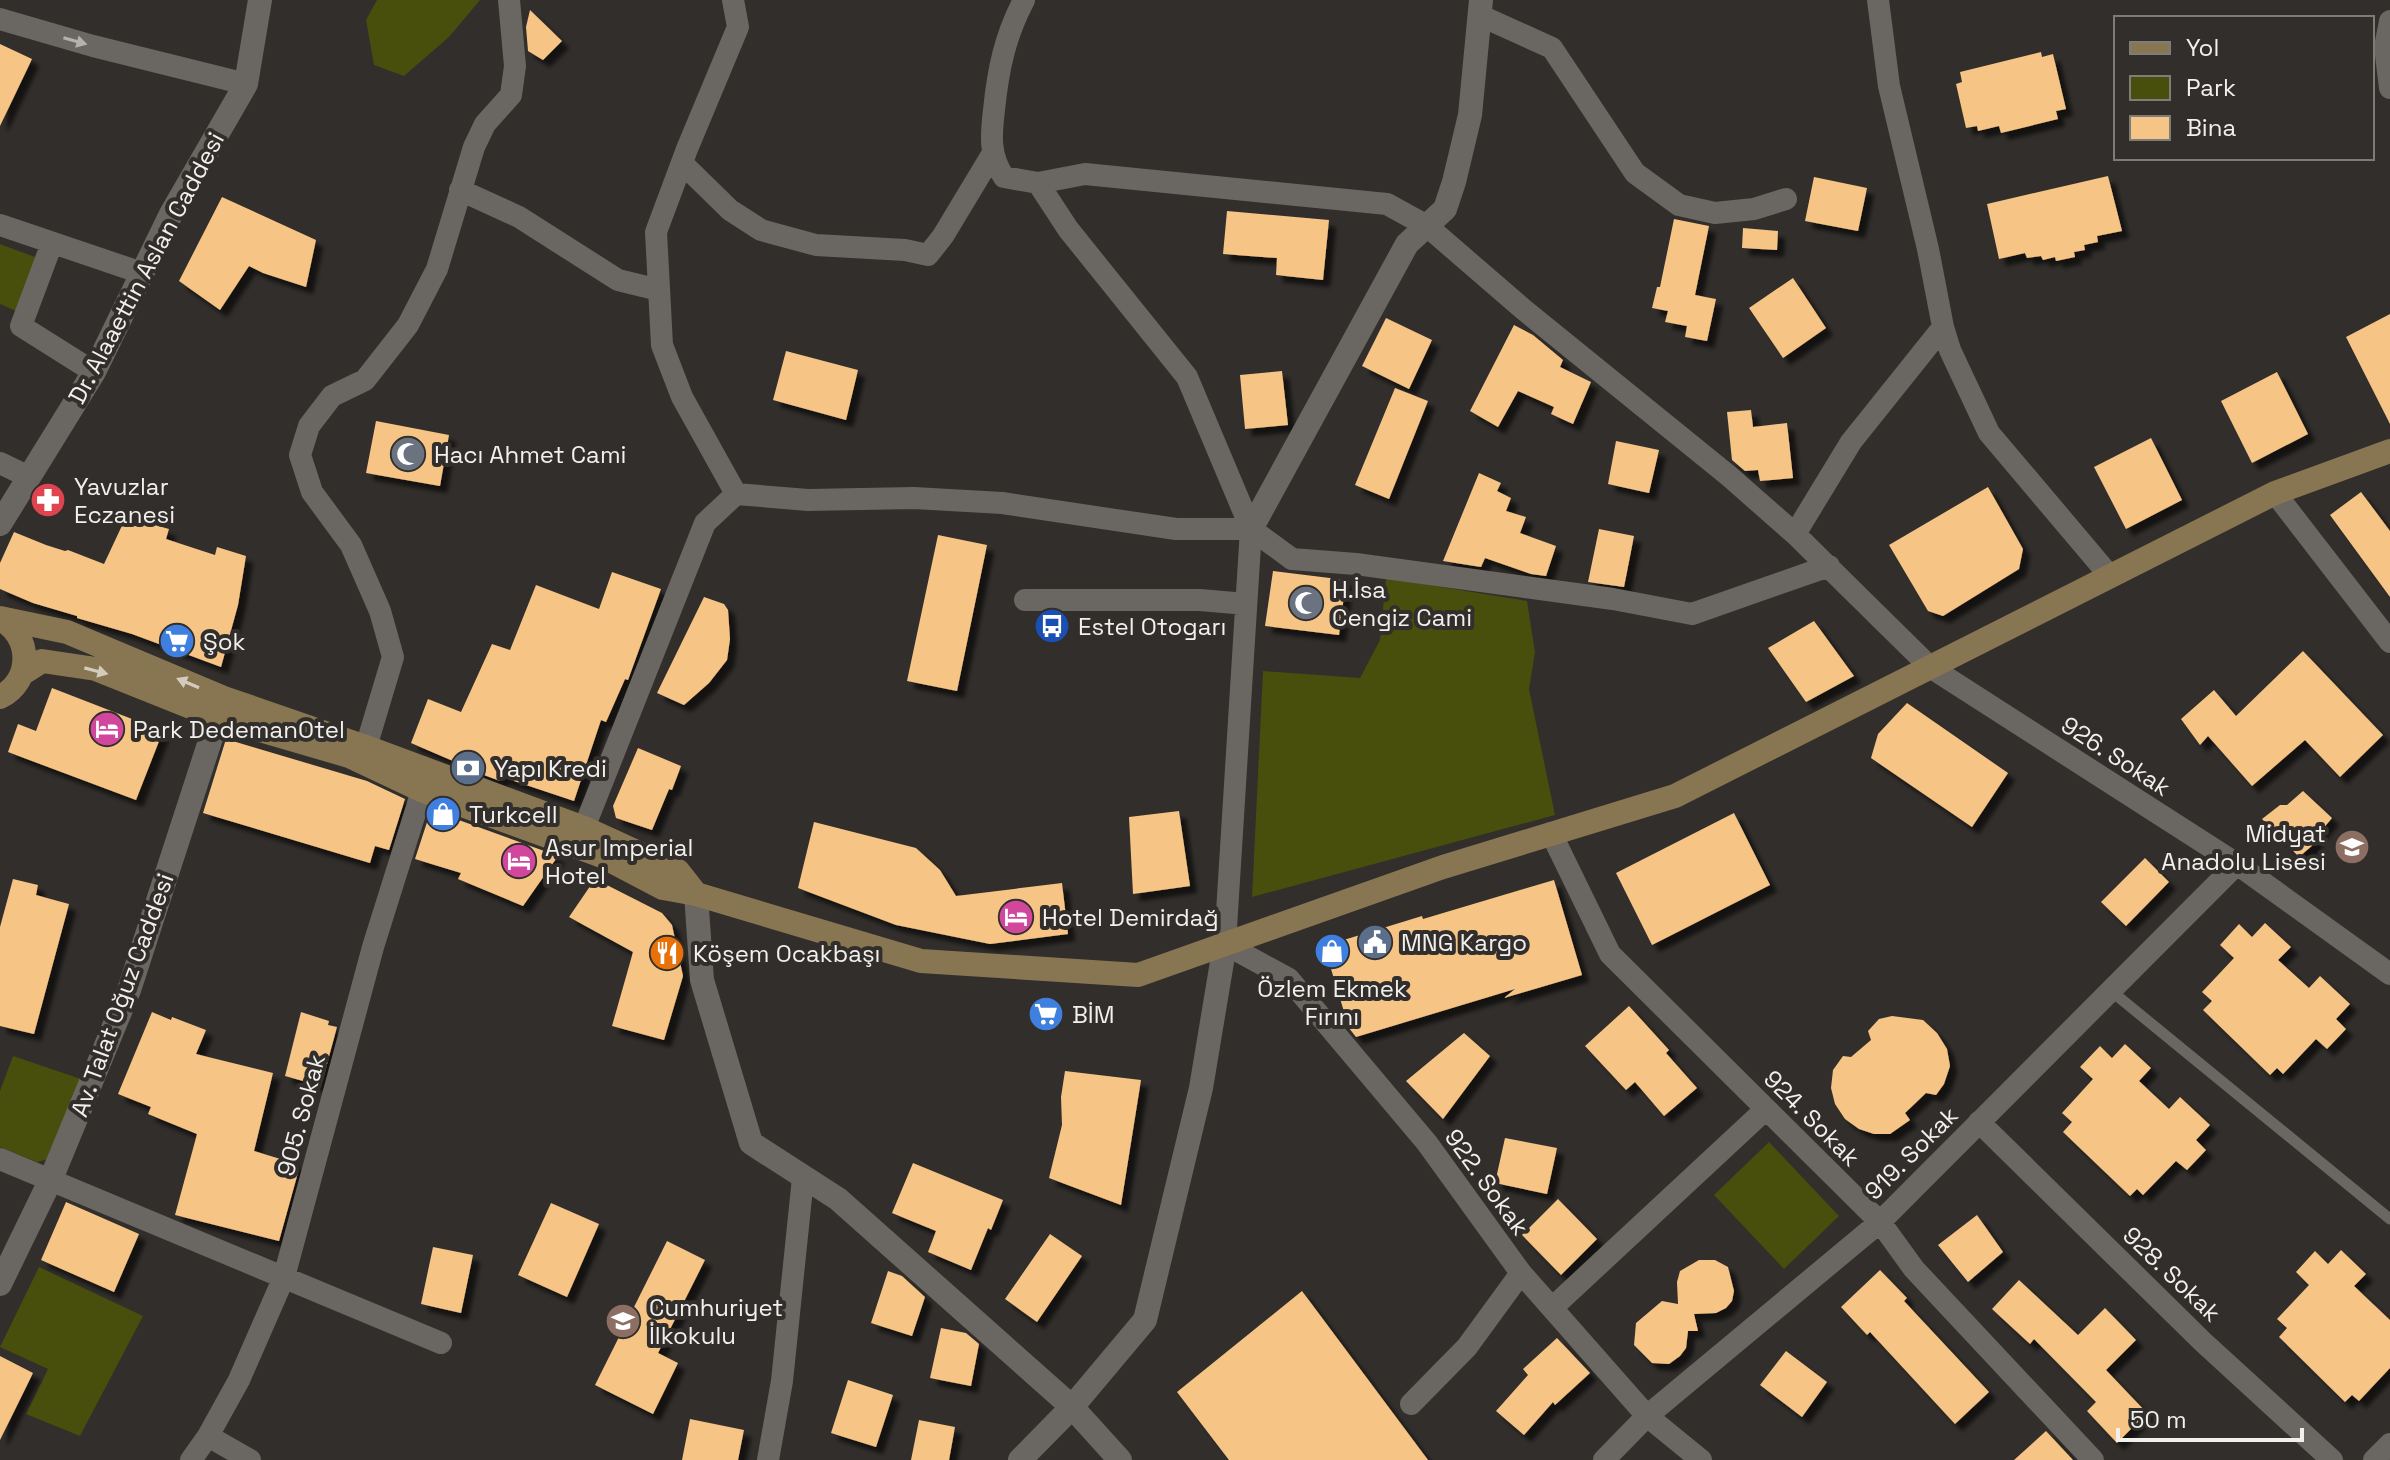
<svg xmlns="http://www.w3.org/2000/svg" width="2390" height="1460" font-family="'Space Grotesk',sans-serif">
<defs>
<filter id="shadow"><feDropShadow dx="7" dy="7" stdDeviation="2" flood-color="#0009"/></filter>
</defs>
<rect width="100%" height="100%" fill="#312e2b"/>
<path fill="#484e0c" d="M377 0H480L449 37 404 76 374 65 366 20Z
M0 244 35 257 18 312 0 304Z
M1386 578 1527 601 1535 652 1529 689 1555 815 1252 897 1263 671 1360 678 1380 640Z
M13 1056 81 1079 46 1160 37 1162 0 1147V1091Z
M1769 1142 1839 1216 1784 1269 1714 1195Z
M39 1267 143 1316 80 1436 26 1414 48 1369 0 1347Z"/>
<path fill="#f6c485" filter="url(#shadow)" d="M530 10 562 41 543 60 528 51 526 27Z
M0 44 32 59 0 126Z
M2041 52 2042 57 2053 54 2066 109 2056 111 2058 119 2001 133 1999 126 1978 131 1977 126 1966 128 1956 84 1962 82 1960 72Z
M2108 176 2122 231 2097 236 2098 242 2084 245 2085 250 2074 252 2075 257 2056 261 2055 257 2043 260 2041 256 2027 258 2025 253 1999 259 1987 204Z
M1814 177 1867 188 1858 231 1805 221Z
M222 197 316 240 306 287 263 273 249 266 220 310 179 281Z
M1227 211 1329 220 1323 280 1276 275 1277 258 1223 254Z
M1674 219 1709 226 1695 295 1716 299 1707 341 1685 337 1687 326 1665 322 1668 311 1652 308 1657 287H1660Z
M1743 228 1778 231 1777 250 1742 248Z
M1793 278 1826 328 1783 358 1749 308Z
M2390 314V424L2346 337Z
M1386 318 1432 340 1409 389 1362 366Z
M1514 325 1533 335 1563 360 1560 367 1591 382 1573 424 1551 414 1554 407 1518 391 1498 427 1470 411Z
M786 351 858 370 846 420 773 400Z
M1282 371 1288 425 1245 429 1240 375Z
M2277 372 2308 434 2252 463 2221 401Z
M1395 388 1428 401 1389 499 1355 485Z
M1751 410 1753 427 1787 423 1793 478 1760 481 1758 470 1745 471 1732 460 1727 412Z
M376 421 449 435 440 486 366 473Z
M2151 438 2182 500 2126 529 2094 467Z
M1616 441 1659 450 1649 493 1608 484Z
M1479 473 1501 483 1497 491 1511 498 1506 511 1526 517 1520 533 1556 546 1546 576 1531 574 1485 558 1481 567 1443 561Z
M1988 487 2023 549 2019 569 1943 616 1928 611 1889 545Z
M2361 492 2390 531V597L2330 515Z
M126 517 169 529 166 539 215 555 217 547 246 556 238 605 221 667 132 634 77 618V616L33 603 0 589V563L14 532 46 545 65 551 68 550 104 564Z
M1599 529 1634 536 1624 587 1588 582Z
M938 535 987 545 957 691 907 681Z
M1273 571 1346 580 1339 635 1265 626Z
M612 572 661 589 628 680 625 679 606 722 601 720 574 801 502 777 500 781 460 766V764L411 743 428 699 461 712 492 644 510 650 536 585 599 609Z
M704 597 724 604 728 610 730 639 727 660 709 683 684 705 657 693Z
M1814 621 1854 676 1806 702 1768 648Z
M2303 651 2383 735 2340 777 2305 740 2252 786 2208 736 2200 745 2181 719 2214 690 2236 716Z
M52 688 163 731 136 800 8 752 18 724 36 731Z
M1907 703 2008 773 1972 827 1871 758 1878 734Z
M226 739 367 781 405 799 389 850 375 846 370 863 203 813Z
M638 748 681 766 672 790 669 789 652 830 616 818 613 806Z
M2303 791 2332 818 2316 837 2314 844 2299 857 2262 819 2280 805H2287Z
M431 810 558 856 523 906 458 879 461 873 415 859Z
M1179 811 1190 886 1133 894 1129 817Z
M1734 813 1770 885 1652 945 1616 873Z
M814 822 916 848 940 870 956 896 1062 883 1068 934 990 944 896 925 798 888Z
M2145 858 2169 882 2126 926 2101 902Z
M13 879 38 885 36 895 69 904 34 1034 0 1026V927Z
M595 879 662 913 672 925 683 976 664 1040 612 1026 633 952 569 917Z
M1554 880 1582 975 1504 998 1515 989 1356 1037 1349 1028 1324 946 1422 916 1423 919Z
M2265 923 2291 947 2278 960 2309 988 2320 976 2350 1004 2336 1019 2346 1029 2327 1049 2316 1039 2283 1074 2277 1068 2270 1075 2203 1010 2212 1001 2202 992 2234 958 2220 945 2239 924 2252 937Z
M1629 1006 1669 1050 1666 1053 1697 1088 1664 1116 1635 1082 1626 1090 1585 1046Z
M152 1012 171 1020 172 1017 206 1030 196 1054 273 1073 254 1151 297 1164 299 1169 279 1241 175 1215 197 1134 148 1114 151 1107 118 1094Z
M301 1012 329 1021 328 1025 337 1027 321 1086 285 1076Z
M1892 1016 1923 1020 1937 1033 1947 1049 1950 1066 1944 1084 1936 1095 1926 1093 1905 1113 1910 1120 1890 1134H1874L1859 1129 1845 1119 1835 1104 1831 1088 1833 1070 1843 1056 1851 1057 1871 1040 1868 1031 1879 1019Z
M1464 1033 1490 1056 1443 1119 1406 1081Z
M2125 1044 2151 1068 2139 1081 2169 1109 2180 1097 2210 1125 2196 1140 2206 1150 2187 1170 2176 1161 2143 1195 2137 1189 2130 1196 2063 1132 2072 1122 2062 1113 2093 1079 2080 1067 2100 1046 2112 1058Z
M1065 1071 1141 1080 1121 1205 1049 1178 1062 1125 1061 1097Z
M1505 1138 1557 1148 1547 1194 1495 1183Z
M913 1163 1003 1200 991 1230 988 1228 971 1270 928 1252 936 1231 892 1213Z
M1558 1199 1597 1239 1561 1275 1522 1235Z
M66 1202 139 1234 114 1292 41 1260Z
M551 1203 599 1224 567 1297 518 1275Z
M1977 1215 2003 1252 1968 1282 1938 1245Z
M1050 1234 1082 1256 1037 1322 1005 1299Z
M667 1241 705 1260 658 1353 678 1363 653 1414 595 1385Z
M433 1247 473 1255 461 1313 421 1304Z
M2341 1250 2366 1274 2354 1286 2390 1320V1368L2359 1401 2352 1395 2345 1402 2279 1337 2287 1328 2277 1319 2309 1285 2296 1272 2315 1251 2328 1264Z
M1699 1260H1715L1728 1267 1734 1291 1732 1301 1726 1308 1716 1313 1694 1314 1698 1331H1688L1686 1348 1680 1356 1669 1364 1652 1363 1634 1345 1636 1323 1662 1301 1678 1304 1677 1282 1680 1271Z
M1880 1270 1907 1298 1904 1301 1989 1392 1955 1424 1870 1332 1867 1335 1841 1307Z
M888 1271 902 1276 925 1297 912 1336 871 1323Z
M2019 1280 2078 1335 2105 1308 2136 1340 2106 1370 2147 1413 2117 1443 2087 1411 2096 1402 2034 1339 2030 1344 1992 1309Z
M1302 1291 1428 1460H1229L1177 1392Z
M941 1328 966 1333 979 1344 971 1386 930 1378Z
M1557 1338 1590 1373 1555 1405 1553 1402 1524 1435 1496 1411 1528 1375 1523 1369Z
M1786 1351 1827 1382 1802 1417 1760 1385Z
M0 1356 33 1373 0 1440Z
M848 1380 893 1395 876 1447 831 1433Z
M690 1419 744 1430 738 1460H682Z
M919 1420 955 1427 949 1460H911Z
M2046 1431 2073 1460H2014Z"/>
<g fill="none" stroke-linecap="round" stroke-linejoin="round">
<path stroke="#6a6662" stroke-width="11" d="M2110 990 2390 1219"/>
<path stroke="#6a6662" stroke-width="22" d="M733 0 738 27 687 149 656 232 662 345 682 397 736 494
M1024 0C1005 36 998 70 994 110 991 135 989 156 1004 177L1038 183 1085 174 1387 204 1427 226 1523 309 1729 476 1795 534 1930 667 2237 864 2390 974
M1878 0 1889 86 1928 249 1943 327 1950 350 1989 433 2109 575
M1479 15 1552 48 1635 173 1679 205 1715 213 1754 209 1786 199
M0 19 93 46 246 84
M2390 21 2385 47 2390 88
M682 163 730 210 761 230 816 245 905 250 928 255 943 236 993 153
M1038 183 1068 229 1187 377 1251 529 1225 944 1289 979 1427 1143 1521 1273 1647 1416 1701 1460
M460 190 519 217 618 280 659 290
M0 225 142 273
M52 243 21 326 94 372
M0 463 29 477
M2275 493 2390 642
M1795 534 1851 442 1943 327
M1025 600H1200L1246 604
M366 747 393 657 380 611 351 545 312 492 300 455 309 426 332 396 365 380 408 325 437 269 474 147 485 124 511 95 515 66 509 0
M1551 833 1610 954 1880 1222 1914 1269 2093 1460
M580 846 584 828 705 523 736 494 808 500 914 498 1002 503 1176 529H1251L1292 559 1356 564 1613 599 1692 614 1829 566
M1979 1122 2203 1342 2332 1460
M0 1159 441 1343
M1552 1308 1766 1109
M1411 1404 1467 1347 1521 1273
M208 1436 250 1460
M191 1460 208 1436 239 1380 284 1277 373 947 427 775
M768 1460 782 1381 803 1178
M1604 1460 1647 1416 1880 1222 2237 864
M2374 1460 2390 1444"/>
<path stroke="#6a6662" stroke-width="24" d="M0 524 94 372 171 214 246 84 260 0
M1251 529 1407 244 1445 209 1454 182 1470 115 1481 0
M696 894 702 980 751 1143 838 1199 1072 1407 1120 1460
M0 1284 51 1179 129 990 223 701
M1020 1460 1072 1407 1145 1320 1201 1088 1225 944"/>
<path stroke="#887652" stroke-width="24" d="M0 618 67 632 224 698 366 747 584 828 678 871 696 894
M0 619C32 635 33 681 0 697
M23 673 42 661 96 669 216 717 349 756 421 790 602 856 663 888 696 894 921 961 1138 975 1443 867 1675 796 2275 493 2390 451"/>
</g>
<defs><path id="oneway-solid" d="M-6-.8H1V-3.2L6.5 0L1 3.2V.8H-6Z" transform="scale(2)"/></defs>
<use fill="#b5b2ae" href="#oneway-solid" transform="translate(75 41) rotate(16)"/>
<g fill="#d2cbbe">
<use href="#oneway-solid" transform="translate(96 671) rotate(15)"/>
<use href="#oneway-solid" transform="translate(188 683) rotate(-157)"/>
</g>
<defs>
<symbol id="mosque-disc" viewBox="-11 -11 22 22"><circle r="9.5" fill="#6b7280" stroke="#312e2b"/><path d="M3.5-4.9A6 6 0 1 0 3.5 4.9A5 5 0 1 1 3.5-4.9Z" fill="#fff"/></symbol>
<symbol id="pharmacy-disc" viewBox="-11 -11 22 22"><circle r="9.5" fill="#e0444e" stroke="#312e2b"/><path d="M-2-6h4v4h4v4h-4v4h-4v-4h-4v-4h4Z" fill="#fff"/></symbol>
<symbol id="bus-disc" viewBox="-11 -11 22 22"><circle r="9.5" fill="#1a4fb4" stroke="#312e2b"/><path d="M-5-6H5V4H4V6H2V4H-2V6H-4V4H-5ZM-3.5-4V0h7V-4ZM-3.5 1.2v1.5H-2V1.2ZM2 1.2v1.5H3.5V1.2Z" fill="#fff"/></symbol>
<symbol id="supermarket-disc" viewBox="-11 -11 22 22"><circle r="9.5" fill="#3f7fe0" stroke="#312e2b"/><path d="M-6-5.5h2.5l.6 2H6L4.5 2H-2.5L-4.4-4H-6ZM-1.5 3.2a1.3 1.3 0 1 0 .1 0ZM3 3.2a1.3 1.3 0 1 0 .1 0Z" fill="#fff"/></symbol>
<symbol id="hotel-disc" viewBox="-11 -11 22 22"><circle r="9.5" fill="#d1479c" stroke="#312e2b"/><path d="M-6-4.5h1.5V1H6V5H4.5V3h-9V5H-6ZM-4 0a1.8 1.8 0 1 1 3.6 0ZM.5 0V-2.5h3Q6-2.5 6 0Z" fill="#fff"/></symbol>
<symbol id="bank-disc" viewBox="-11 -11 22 22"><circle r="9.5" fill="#5c6f8a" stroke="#312e2b"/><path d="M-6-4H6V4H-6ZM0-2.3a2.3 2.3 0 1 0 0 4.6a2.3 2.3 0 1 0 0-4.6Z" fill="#fff"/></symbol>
<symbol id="shop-disc" viewBox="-11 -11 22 22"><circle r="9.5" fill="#3f7fe0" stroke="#312e2b"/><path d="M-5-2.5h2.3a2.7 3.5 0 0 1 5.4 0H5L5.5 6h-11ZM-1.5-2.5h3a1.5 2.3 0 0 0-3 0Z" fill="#fff"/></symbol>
<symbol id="school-disc" viewBox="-11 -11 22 22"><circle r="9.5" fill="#8d6e63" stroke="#312e2b"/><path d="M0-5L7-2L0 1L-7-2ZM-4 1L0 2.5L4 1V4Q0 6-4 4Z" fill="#fff"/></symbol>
<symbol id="civic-disc" viewBox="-11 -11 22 22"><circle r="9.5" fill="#5c6f8a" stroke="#312e2b"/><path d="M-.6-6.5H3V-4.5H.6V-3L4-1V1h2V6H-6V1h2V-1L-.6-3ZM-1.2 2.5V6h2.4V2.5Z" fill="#fff"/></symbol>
<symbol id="restaurant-disc" viewBox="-11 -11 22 22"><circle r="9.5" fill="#e8710a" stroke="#312e2b"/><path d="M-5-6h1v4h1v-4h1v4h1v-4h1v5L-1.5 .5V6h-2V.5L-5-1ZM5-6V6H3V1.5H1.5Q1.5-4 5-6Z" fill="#fff"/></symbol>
</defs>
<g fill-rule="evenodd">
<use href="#mosque-disc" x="388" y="434" width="40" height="40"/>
<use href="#pharmacy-disc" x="28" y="480" width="40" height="40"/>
<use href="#mosque-disc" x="1286" y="583" width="40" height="40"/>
<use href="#bus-disc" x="1032" y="606" width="40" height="40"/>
<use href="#supermarket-disc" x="157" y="621" width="40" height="40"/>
<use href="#hotel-disc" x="87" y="709" width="40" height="40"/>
<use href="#bank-disc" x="448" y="748" width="40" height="40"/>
<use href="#shop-disc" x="423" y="794" width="40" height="40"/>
<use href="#school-disc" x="2332" y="827" width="40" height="40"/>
<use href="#hotel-disc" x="499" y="841" width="40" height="40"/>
<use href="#hotel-disc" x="996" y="897" width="40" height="40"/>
<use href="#civic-disc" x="1355" y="922" width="40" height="40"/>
<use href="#shop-disc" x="1312" y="931" width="40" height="40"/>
<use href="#restaurant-disc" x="647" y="933" width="40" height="40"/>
<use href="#supermarket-disc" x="1026" y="994" width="40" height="40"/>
<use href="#school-disc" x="603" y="1301" width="40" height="40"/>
</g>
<g text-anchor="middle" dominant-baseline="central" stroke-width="8" stroke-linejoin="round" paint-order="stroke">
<g font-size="24" fill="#f2f0ed" stroke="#312e2b">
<text transform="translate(146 268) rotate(-62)">Dr. Alaaettin Aslan Caddesi</text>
<text transform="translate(2116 756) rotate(33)">926. Sokak</text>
<text transform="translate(122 995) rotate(-70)">Av. Talat Oğuz Caddesi</text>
<text transform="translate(301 1115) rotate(-75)">905. Sokak</text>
<text transform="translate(1812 1118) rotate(45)">924. Sokak</text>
<text transform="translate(1911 1153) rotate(-45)">919. Sokak</text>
<text transform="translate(1487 1182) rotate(54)">922. Sokak</text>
<text transform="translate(2172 1274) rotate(44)">928. Sokak</text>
</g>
<g font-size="24" fill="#f2f0ed" stroke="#312e2b" text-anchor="start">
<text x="434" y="454">Hacı Ahmet Cami</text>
<text x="74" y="486">Yavuzlar<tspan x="74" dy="28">Eczanesi</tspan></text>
<text x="1332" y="589">H.İsa<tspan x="1332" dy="28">Cengiz Cami</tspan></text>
<text x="1078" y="626">Estel Otogarı</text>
<text x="203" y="641">Şok</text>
<text x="133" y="729">Park DedemanOtel</text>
<text x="494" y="768">Yapı Kredi</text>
<text x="469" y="814">Turkcell</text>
<text x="2326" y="833" text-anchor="end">Midyat<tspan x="2326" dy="28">Anadolu Lisesi</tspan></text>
<text x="545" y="847">Asur Imperial<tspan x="545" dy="28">Hotel</tspan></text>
<text x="1042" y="917">Hotel Demirdağ</text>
<text x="1401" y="942">MNG Kargo</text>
<text x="693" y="953">Köşem Ocakbaşı</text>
<text x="1332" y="988" text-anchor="middle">Özlem Ekmek<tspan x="1332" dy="28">Fırını</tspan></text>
<text x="1072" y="1014">BİM</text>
<text x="649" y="1307">Cumhuriyet<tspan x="649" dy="28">İlkokulu</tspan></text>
</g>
</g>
<rect x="2114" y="16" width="260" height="144" fill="#312e2b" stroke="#7e7c79" stroke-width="2"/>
<rect x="2130" y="42" width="40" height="12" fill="#887652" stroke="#7e7c79" stroke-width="2"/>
<text x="2186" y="56" font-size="24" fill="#f2f0ed">Yol</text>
<rect x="2130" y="76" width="40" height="24" fill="#484e0c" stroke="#7e7c79" stroke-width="2"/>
<text x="2186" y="96" font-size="24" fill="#f2f0ed">Park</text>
<rect x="2130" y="116" width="40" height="24" fill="#f6c485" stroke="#7e7c79" stroke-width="2"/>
<text x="2186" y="136" font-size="24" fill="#f2f0ed">Bina</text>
<path d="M2118 1428v12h184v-12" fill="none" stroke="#f2f0ed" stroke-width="4"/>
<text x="2130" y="1428" font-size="24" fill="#f2f0ed" stroke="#312e2b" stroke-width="6" paint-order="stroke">50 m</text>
</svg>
